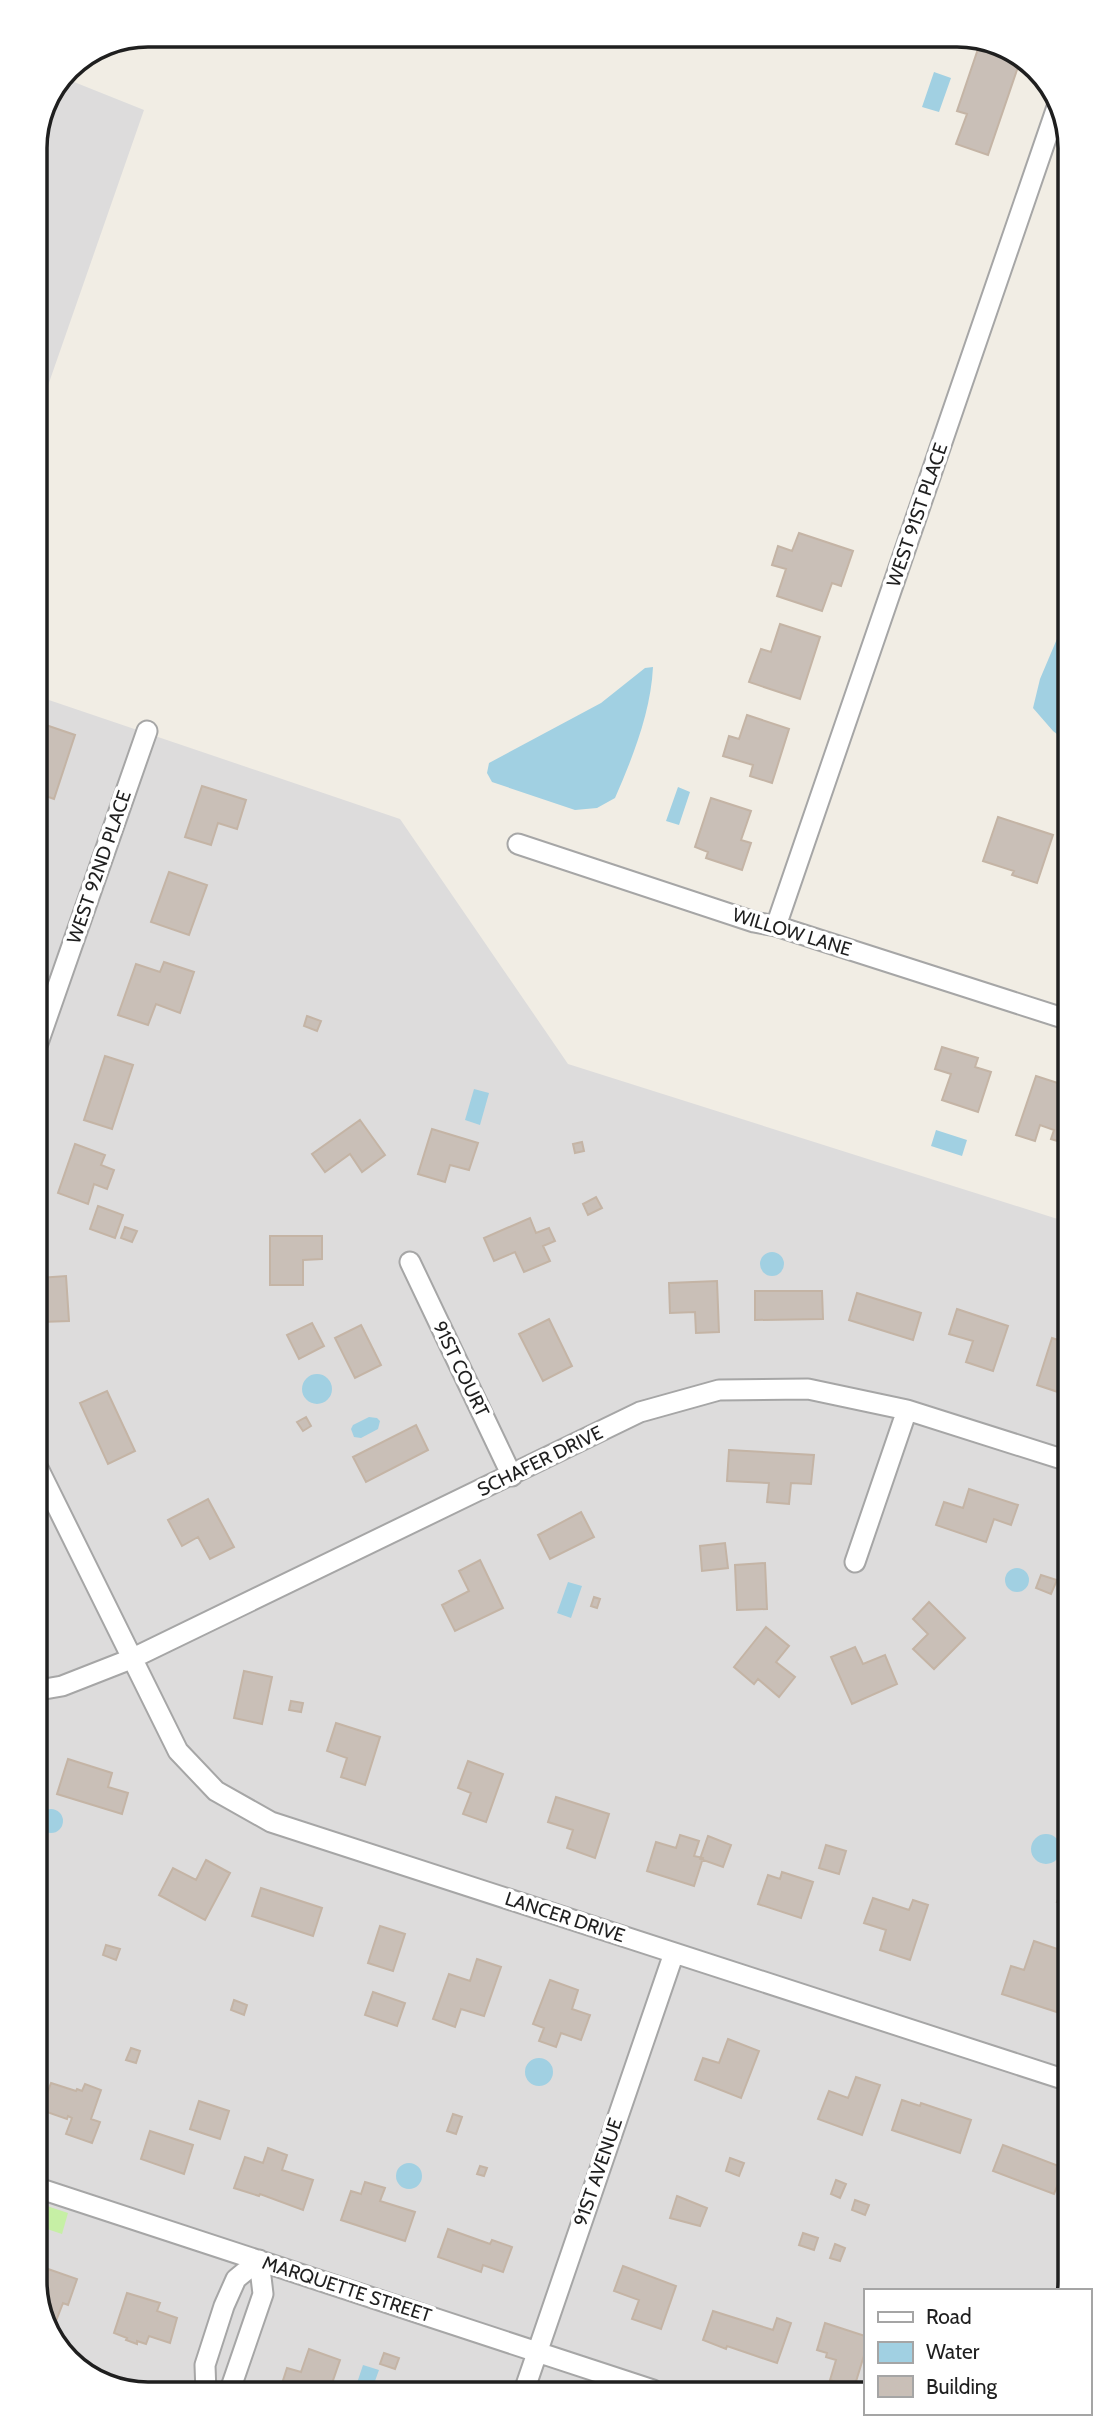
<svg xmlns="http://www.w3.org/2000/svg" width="1105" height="2429" font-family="Cabin,sans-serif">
<rect width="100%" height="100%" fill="#f1ede4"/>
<path fill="#dddcdc" d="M64 78 144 110 36 420 35 141Z
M37 696 400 819 568 1064 1067 1222 1070 2281 1067 2291H865V2389L140 2394 79 2370 41 2318Z"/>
<path fill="#c6efa5" d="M41 2204 68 2213 62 2234 41 2227Z"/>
<path fill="#a1d0e2" d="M934 72 951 78 939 112 922 107Z
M1065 620 1066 741 1053 731 1033 708 1040 679Z
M653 667C651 711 633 757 615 798L597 808 575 810 492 782 487 773 489 763 601 703 645 668Z
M678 787 690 792 679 825 666 821Z
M474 1089 489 1093 480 1125 465 1120Z
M936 1130 967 1140 962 1156 931 1146Z
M760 1264a12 12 0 1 1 24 0a12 12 0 1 1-24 0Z
M302 1389a15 15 0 1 1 30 0a15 15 0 1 1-30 0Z
M369 1417 377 1418 380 1421 378 1429 361 1438 354 1437 351 1429 353 1425Z
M1005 1580a12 12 0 1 1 24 0a12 12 0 1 1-24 0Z
M568 1582 582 1586 571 1618 557 1613Z
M39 1821a12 12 0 1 1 24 0a12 12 0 1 1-24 0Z
M1031 1849a15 15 0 1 1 30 0a15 15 0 1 1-30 0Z
M525 2072a14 14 0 1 1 28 0a14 14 0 1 1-28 0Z
M396 2176a13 13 0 1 1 26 0a13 13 0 1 1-26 0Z
M363 2365 379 2370 371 2392H354Z"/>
<path fill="#c9bfb7" stroke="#c4b4a5" stroke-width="2" d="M980 43 1021 58 988 155 956 144 967 114 957 111Z
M36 277 43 280 38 295 36 294Z
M799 533 853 551 841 586 832 583 822 611 777 596 786 569 772 565 778 546 792 551Z
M780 624 820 637 800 699 749 682 761 649 771 652Z
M747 715 789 729 772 783 750 776 753 765 723 756 729 736 739 739Z
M37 722 75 735 54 799 37 793Z
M202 786 246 800 237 829 218 823 211 845 185 837Z
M711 798 751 811 741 840 751 843 742 870 706 858 708 852 695 847Z
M998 817 1053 835 1037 883 1012 875 1014 871 983 861Z
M37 824 47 827 37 855Z
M1066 871V889L1061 887Z
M169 872 207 885 189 935 151 922Z
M164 962 194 972 180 1013 156 1004 148 1025 118 1015 136 964 160 972Z
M307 1016 321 1021 317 1031 304 1026Z
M942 1047 978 1058 975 1067 991 1072 978 1112 942 1100 951 1074 935 1069Z
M105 1056 133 1065 112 1129 84 1120Z
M1036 1076 1067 1086V1144L1051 1139 1054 1130 1040 1125 1035 1141 1016 1135Z
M360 1120 385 1155 362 1172 350 1154 325 1172 312 1154Z
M432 1129 478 1143 469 1170 450 1165 445 1182 418 1174Z
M582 1142 584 1151 575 1153 573 1144Z
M75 1144 105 1155 101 1165 114 1170 107 1189 94 1184 88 1204 58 1193Z
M596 1197 602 1208 588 1215 583 1204Z
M98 1206 123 1215 115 1238 90 1229Z
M530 1218 536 1233 549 1228 555 1241 543 1246 550 1261 524 1272 515 1252 494 1261 484 1238Z
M125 1227 137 1231 132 1242 121 1238Z
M270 1236H322V1259L303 1260V1285H270Z
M66 1276 69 1321 41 1322 39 1278Z
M717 1281 719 1332 696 1333 695 1312 670 1313 669 1283Z
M755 1291H822L823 1319 755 1320Z
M857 1293 921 1313 913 1340 849 1320Z
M957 1309 1008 1326 993 1371 966 1362 973 1341 949 1334Z
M549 1319 572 1366 543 1381 519 1334Z
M312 1323 324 1346 299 1359 287 1335Z
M361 1325 381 1365 355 1378 335 1338Z
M1052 1338 1067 1343V1395L1037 1385Z
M107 1391 135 1451 108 1464 80 1403Z
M306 1417 311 1426 303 1431 297 1422Z
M416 1425 428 1450 366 1482 353 1457Z
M729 1450 814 1455 811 1484 791 1483 789 1504 767 1502 769 1483 727 1481Z
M969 1489 1018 1505 1011 1525 994 1519 986 1542 936 1525 944 1502 963 1508Z
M208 1499 234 1547 210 1559 198 1537 182 1546 168 1520Z
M581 1512 594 1537 550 1559 538 1535Z
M725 1543 728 1568 702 1571 700 1546Z
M480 1560 503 1608 455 1631 442 1605 469 1591 459 1571Z
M765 1563 767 1609 737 1610 735 1565Z
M1041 1575 1057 1580 1051 1594 1036 1588Z
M594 1597 600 1599 597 1608 591 1606Z
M929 1602 965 1638 934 1669 913 1649 928 1634 913 1619Z
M766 1627 789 1646 776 1662 795 1677 779 1697 758 1679 754 1684 734 1667Z
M855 1647 863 1664 885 1655 897 1684 852 1704 831 1657Z
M244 1671 272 1677 262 1724 234 1718Z
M291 1701 303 1703 301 1712 289 1710Z
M336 1723 380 1737 365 1785 341 1777 347 1758 327 1751Z
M68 1759 112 1773 108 1787 128 1793 122 1814 57 1794Z
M468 1761 503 1774 486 1822 463 1814 471 1793 458 1788Z
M556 1797 609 1814 595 1858 567 1848 573 1830 548 1822Z
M680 1835 699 1841 694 1856 703 1858 694 1886 647 1871 656 1842 676 1848Z
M708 1836 731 1845 723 1867 700 1859Z
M826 1845 846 1851 839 1874 819 1868Z
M206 1860 230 1873 205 1920 159 1895 173 1868 196 1880Z
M1069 1868V1905L1057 1902Z
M782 1872 813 1882 801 1918 758 1904 768 1875 780 1879Z
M261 1888 322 1908 313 1936 252 1916Z
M873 1898 909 1910 913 1900 928 1905 910 1960 880 1950 886 1930 864 1923Z
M380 1926 405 1934 393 1971 368 1963Z
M1034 1941 1069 1953V2016L1002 1994 1011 1966 1024 1970Z
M106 1945 120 1949 116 1960 103 1955Z
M477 1959 501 1967 484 2016 461 2009 455 2027 433 2019 449 1974 470 1981Z
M550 1980 578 1990 572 2009 590 2015 581 2040 561 2033 556 2047 539 2041 544 2028 533 2024Z
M373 1992 405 2003 397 2026 365 2015Z
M234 2000 247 2005 244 2015 231 2010Z
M728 2039 759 2051 741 2098 695 2080 703 2058 719 2063Z
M131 2048 140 2051 136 2063 126 2060Z
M856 2077 880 2085 862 2135 818 2119 829 2091 848 2098Z
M51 2083 76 2091 77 2089 82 2091 85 2084 101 2090 91 2119 100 2122 92 2143 66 2134 72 2118 68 2116 67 2119 41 2110Z
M902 2100 920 2106 921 2103 971 2120 960 2153 892 2130Z
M199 2101 229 2111 220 2139 190 2129Z
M453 2114 462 2117 456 2134 447 2131Z
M150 2131 193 2145 184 2174 141 2159Z
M1003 2145 1064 2168 1054 2194 993 2171Z
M268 2148 287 2155 282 2170 313 2180 303 2210 260 2194 259 2196 234 2188 245 2157 263 2163Z
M730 2158 744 2163 739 2176 726 2171Z
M480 2166 487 2168 484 2176 477 2174Z
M836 2180 846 2184 840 2198 831 2194Z
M365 2182 385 2188 380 2201 415 2212 405 2241 341 2220 351 2191 361 2194Z
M677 2196 707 2208 700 2226 670 2218Z
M855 2200 869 2205 865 2215 852 2210Z
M448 2229 490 2244 492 2240 512 2247 503 2272 483 2265 481 2272 438 2257Z
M803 2233 818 2238 814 2250 799 2245Z
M835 2244 845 2248 840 2261 830 2258Z
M623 2266 676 2286 661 2329 632 2319 639 2300 614 2291Z
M48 2269 77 2279 68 2305 63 2303 56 2321 41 2315V2274L46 2276Z
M127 2293 160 2303 157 2311 177 2318 170 2343 149 2336 146 2344 137 2341V2344L126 2340 127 2338 114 2333Z
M713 2311 773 2330 777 2318 791 2323 777 2363 727 2346 726 2349 703 2340Z
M825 2323 865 2336V2352L854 2388 830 2380 836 2360 826 2357 827 2353 817 2350Z
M309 2349 340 2360 329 2392 279 2393 287 2368 301 2372Z
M384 2353 399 2358 395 2369 380 2364Z"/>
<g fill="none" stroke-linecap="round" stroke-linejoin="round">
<defs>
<path id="street" d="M518 844 754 922 776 926 1066 1019
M776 926 1058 104
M38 1043 147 731
M410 1262 512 1476
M39 1470 178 1751 216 1791 271 1822 1069 2081
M855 1562 907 1410
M39 1690 62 1686 131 1659 640 1412 719 1390 808 1389 907 1410 1068 1461
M41 2189 653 2390
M524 2391 674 1953
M206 2393 205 2365 224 2306 236 2279 259 2260
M229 2393 263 2294 259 2260"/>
</defs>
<use href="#street" stroke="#a6a6a6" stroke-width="23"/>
<use href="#street" stroke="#fff" stroke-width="19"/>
</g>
<g text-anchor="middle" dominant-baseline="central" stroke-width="7" stroke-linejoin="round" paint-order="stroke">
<g font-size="19" fill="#1f1f1f" stroke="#fff">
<text transform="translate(917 515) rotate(-71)">WEST 91ST PLACE</text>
<text transform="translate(99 867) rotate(-71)">WEST 92ND PLACE</text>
<text transform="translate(792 932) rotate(17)">WILLOW LANE</text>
<text transform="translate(461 1369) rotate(64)">91ST COURT</text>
<text transform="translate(540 1461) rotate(-26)">SCHAFER DRIVE</text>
<text transform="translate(565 1917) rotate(18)">LANCER DRIVE</text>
<text transform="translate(598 2172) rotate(-71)">91ST AVENUE</text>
<text transform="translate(347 2289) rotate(18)">MARQUETTE STREET</text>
</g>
</g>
<path d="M0 0H1105V2429H0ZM148 47H957A101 101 0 0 1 1058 148V2281A101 101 0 0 1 957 2382H148A101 101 0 0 1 47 2281V148A101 101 0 0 1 148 47Z" fill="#fff" fill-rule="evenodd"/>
<path fill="none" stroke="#1f1f1f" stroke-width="3.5" d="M148 47H957A101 101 0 0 1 1058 148V2281A101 101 0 0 1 957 2382H148A101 101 0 0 1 47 2281V148A101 101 0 0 1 148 47Z"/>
<rect x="864" y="2289" width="228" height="126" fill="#ffffff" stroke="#a5a5a5" stroke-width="2"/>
<rect x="878" y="2312" width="35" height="10" fill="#ffffff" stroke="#a5a5a5" stroke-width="2"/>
<text x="926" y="2324" font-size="21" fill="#1f1f1f">Road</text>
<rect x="878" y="2342" width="35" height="21" fill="#a1d0e2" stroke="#a5a5a5" stroke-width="2"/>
<text x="926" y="2359" font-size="21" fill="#1f1f1f">Water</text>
<rect x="878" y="2376" width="35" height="21" fill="#c9bfb7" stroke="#a5a5a5" stroke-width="2"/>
<text x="926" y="2394" font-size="21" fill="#1f1f1f">Building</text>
</svg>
